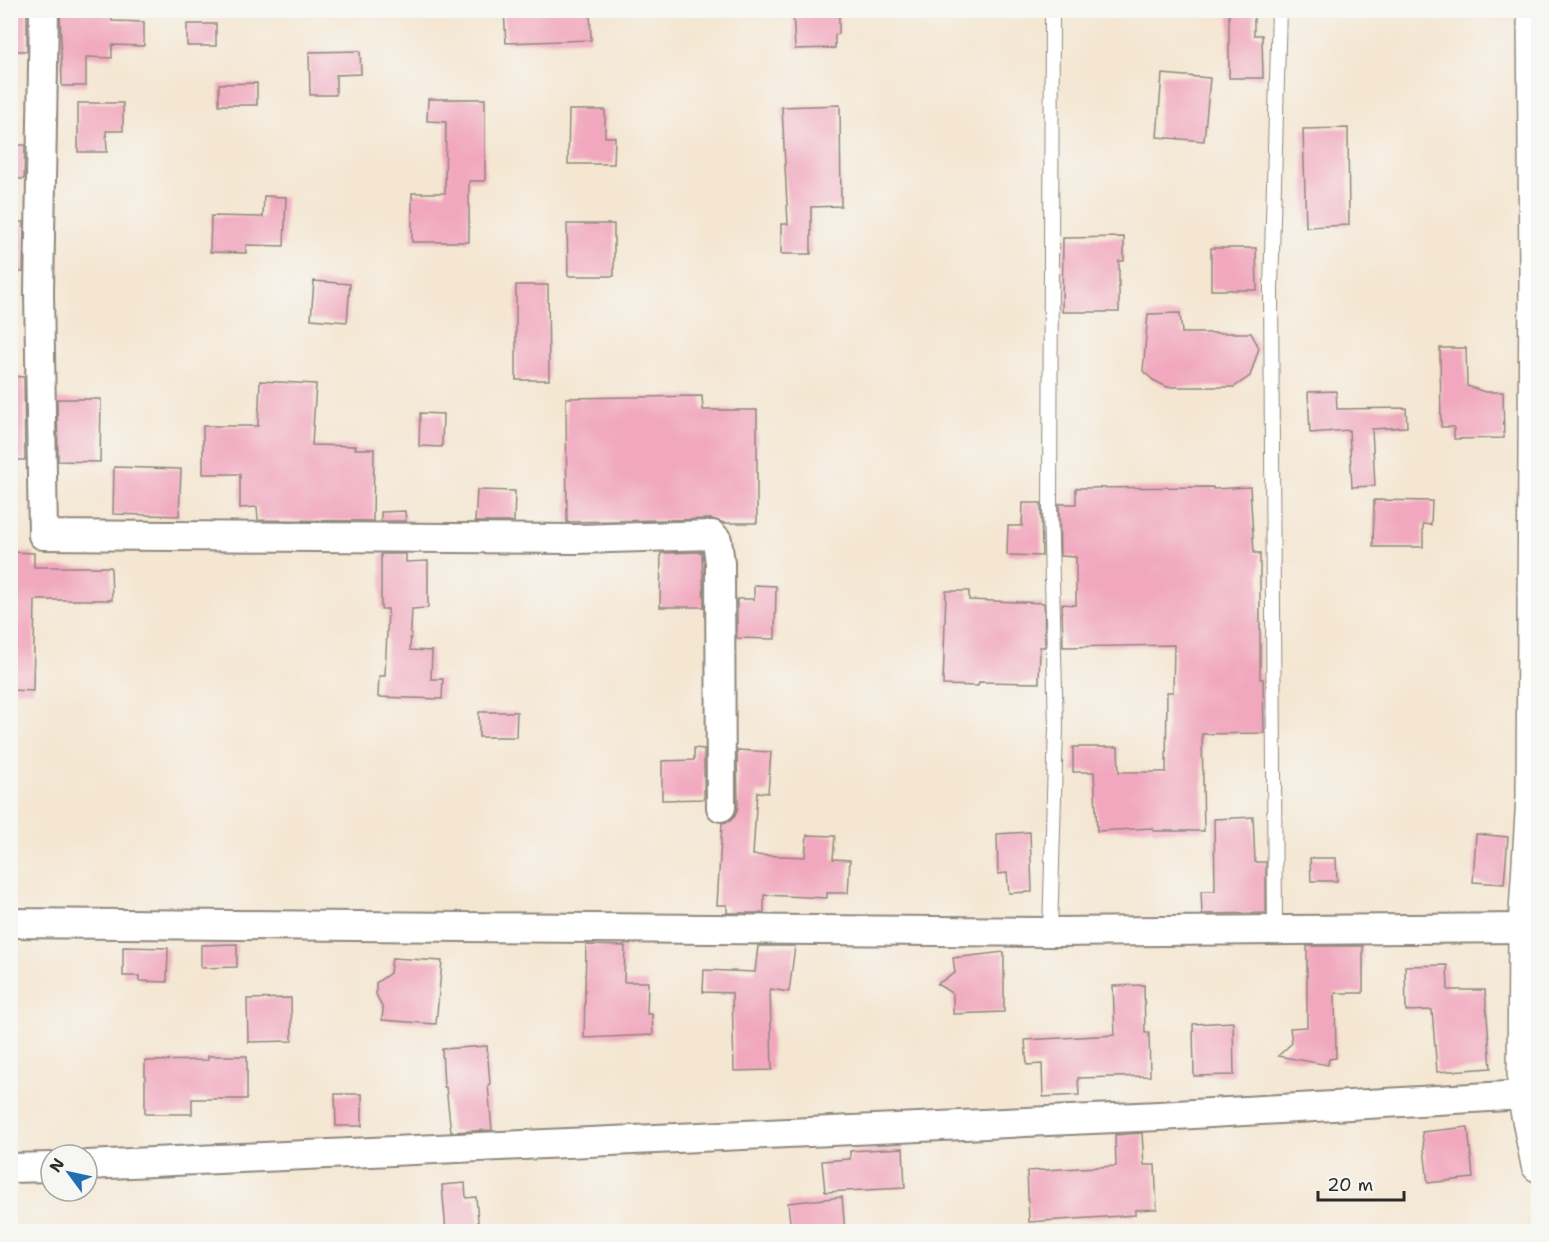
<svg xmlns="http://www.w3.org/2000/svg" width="1549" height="1242" font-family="'Shantell Sans',sans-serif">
<rect width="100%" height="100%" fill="#f6f6f2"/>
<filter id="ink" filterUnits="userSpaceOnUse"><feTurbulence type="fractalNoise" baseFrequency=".0167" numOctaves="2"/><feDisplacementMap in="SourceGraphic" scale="12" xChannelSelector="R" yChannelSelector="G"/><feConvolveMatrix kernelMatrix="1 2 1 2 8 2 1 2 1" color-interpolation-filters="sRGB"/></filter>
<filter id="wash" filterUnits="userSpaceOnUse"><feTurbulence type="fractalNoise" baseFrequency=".008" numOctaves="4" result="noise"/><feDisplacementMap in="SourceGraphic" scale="24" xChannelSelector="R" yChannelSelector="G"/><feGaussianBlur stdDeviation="1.35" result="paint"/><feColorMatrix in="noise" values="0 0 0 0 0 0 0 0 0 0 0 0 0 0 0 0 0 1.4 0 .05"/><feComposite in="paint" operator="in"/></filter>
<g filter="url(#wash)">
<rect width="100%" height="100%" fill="#f4e6d1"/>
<g id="blocks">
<path fill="#f1a8be" d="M10 10H27V51H10Z
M60 10H113L112 21 144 22V46L112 45V58L86 57V86H62Z
M504 10H590L591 40 506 43Z
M793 10H839V34L835 35V48L795 49Z
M1229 10H1254V35H1262L1263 78H1229Z
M187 24H216V46H187Z
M360 51 361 74 336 75V95H310L309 52Z
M1162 74 1210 78 1204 141 1157 137Z
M257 83V105H219V84Z
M428 99H485V181H469V242H412V193H445L446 122 427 121Z
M78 103H123V131H106L107 152H78Z
M840 105 841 206 811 207V254H781V224H788L782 107Z
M569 110H605V137H615L614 164H568Z
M1348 128 1349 225 1306 227 1303 129Z
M10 145H25L24 179H10Z
M264 196 286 197 284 246 246 245V253L210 252 211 216 263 217Z
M10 222H24L23 272H10Z
M567 224H614V276H568Z
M1124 237V261H1119V312H1062L1063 238Z
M1211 248H1256L1257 290H1211Z
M314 281 350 284 347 322 311 319Z
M516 285H548L549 380H516Z
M1180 313 1182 333H1251L1259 348 1250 376 1234 387H1167L1153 380 1143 371 1148 314Z
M1440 348H1466L1467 386 1485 392H1503L1504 438 1454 439V427H1441Z
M10 376 24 377 25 460H10Z
M260 381 316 384 312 445 356 446 355 449H374L373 521 258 520 257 507 240 508V474H203V426H258Z
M1336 391 1337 409 1406 408 1407 427 1372 429 1375 486 1352 487 1349 430 1310 433 1308 392Z
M702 396 703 410H757V523H724L712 519 567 522 566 398Z
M57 399H101L100 462 58 461Z
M420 413 443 414 442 447 419 446Z
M114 467 181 469 179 516 113 514Z
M1213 487V489L1250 487 1254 553H1260V679H1263L1264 733 1202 734 1204 831H1153V828L1097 831 1094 772H1073V747H1118L1119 772H1166L1167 692H1173L1174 645 1063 647 1062 604 1076 605V557L1060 556 1059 504H1076V488Z
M477 490 515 491 514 522H475Z
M1374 500 1432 501 1431 525 1423 524V547H1373Z
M1023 503H1041L1042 556 1007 555 1008 526H1022Z
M405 511 406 521H381V512Z
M10 552 34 553V567H111L112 600H35L33 691 10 690Z
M702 552 704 607H660L661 553Z
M381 554H406V562L428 561V608L412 609 410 650 432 651 431 679H443L442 699 378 697 379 676H385L388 609H381Z
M754 585 776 586 775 639 737 638V599H754Z
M946 591H969V600L1044 603 1045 647H1040L1039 683 979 682 978 686 943 685Z
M479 712H517L516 737H479Z
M694 748 704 749V799L662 800V761L694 760Z
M737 750 771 752 768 793 757 792 753 855 805 857 807 835 835 836 833 859 850 860 848 893H827V898L764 895V913H727V905H717L722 823 730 821 735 816 738 807Z
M1253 817 1255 862H1266V913L1202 914 1201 891H1215L1214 819Z
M1030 832 1032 892 1009 893 1007 873 998 874 997 834Z
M1476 834 1508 837 1504 884 1473 882Z
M1310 858H1336L1337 881H1311Z
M237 944V967L201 968V945Z
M586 945 625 946 624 982H648L647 1014H652L653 1035 584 1038Z
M758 946H795L789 992 770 989 772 1070 734 1071 732 993 703 992 704 970 755 972Z
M1307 946H1363V993H1335L1336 1058 1329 1059 1328 1065 1278 1056 1292 1043 1290 1028 1307 1027Z
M123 947 168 948 167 982 139 981V976H123Z
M1004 952V1012L953 1014V994L937 984 955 973 953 958Z
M392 958 442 961 436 1024 382 1020 383 1009 376 994V983L390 973Z
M1447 965 1448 990H1485L1491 1068 1437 1072 1432 1010 1406 1011 1405 966Z
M1144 985 1145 1033H1149L1150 1076 1078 1078 1079 1095 1043 1097 1042 1064 1027 1065 1025 1040 1115 1035 1113 986Z
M291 998 292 1041 248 1042 247 999Z
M1233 1022 1234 1075 1194 1076 1193 1024Z
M487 1046 490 1084 488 1085 492 1130 451 1132 446 1087H444L442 1049Z
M208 1056H247V1099H192V1114H145V1061L208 1060Z
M335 1094H362V1126H336Z
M1468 1127 1473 1178 1428 1183 1422 1132Z
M1142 1133 1144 1165H1155L1157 1209 1135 1210V1215L1029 1222 1027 1171 1116 1166 1115 1135Z
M903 1148 905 1188 825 1192 822 1161 850 1159V1151Z
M465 1183 466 1198 476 1197 479 1232H446L442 1185Z
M842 1197 845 1232H791L788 1203Z"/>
</g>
</g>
<g filter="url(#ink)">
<use href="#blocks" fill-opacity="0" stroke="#90887e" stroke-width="1.5"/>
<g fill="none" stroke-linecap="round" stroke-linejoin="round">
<defs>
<path id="lane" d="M1275 929 1271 288 1279 10
M1050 932 1056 727 1050 508 1052 10"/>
<path id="street" d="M44 10 39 292 43 535 576 539 712 535 717 540 720 563 721 807
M10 923 1050 932 1525 928
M87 1165 1159 1116 1524 1095
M10 1168 51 1167"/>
<path id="secondary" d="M1534 10 1536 276 1533 797 1525 928 1524 1095 1538 1165"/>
</defs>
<use href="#lane" stroke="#90887e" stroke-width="16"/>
<use href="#street" stroke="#90887e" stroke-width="32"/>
<use href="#secondary" stroke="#90887e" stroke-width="36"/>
<use href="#lane" stroke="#fff" stroke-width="14"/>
<use href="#street" stroke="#fff" stroke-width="28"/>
<use href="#secondary" stroke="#fff" stroke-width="33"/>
</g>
</g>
<rect width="1549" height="1242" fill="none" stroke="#f6f6f2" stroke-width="36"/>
<g transform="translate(69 1173) rotate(303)"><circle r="28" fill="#f6f6f2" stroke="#a5a5a2" stroke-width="1.5"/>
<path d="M0-4.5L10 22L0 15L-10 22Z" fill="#1f6fb2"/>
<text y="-9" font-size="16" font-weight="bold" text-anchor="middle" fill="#2b2b2b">N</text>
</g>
<path d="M1318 1191v9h86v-9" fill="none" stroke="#2b2b2b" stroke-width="3"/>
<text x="1327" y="1191" font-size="18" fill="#2b2b2b" stroke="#f6f6f2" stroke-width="4.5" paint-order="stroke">20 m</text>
</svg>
